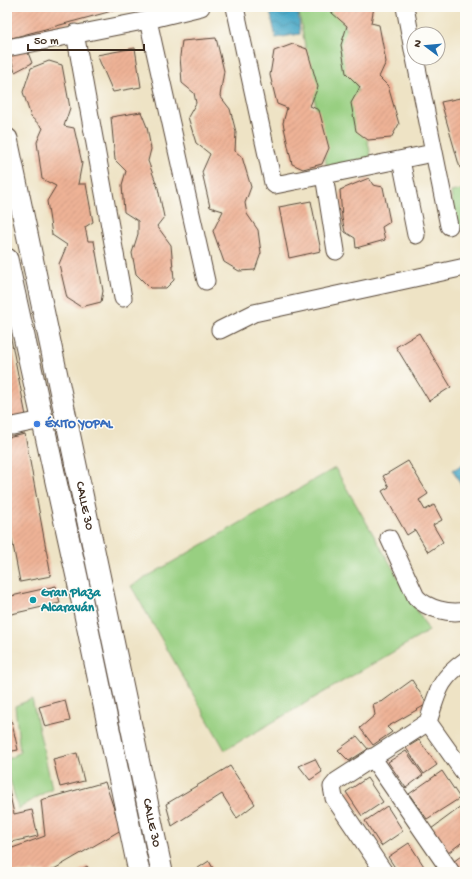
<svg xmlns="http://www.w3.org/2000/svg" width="472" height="879" font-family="'Gochi Hand',sans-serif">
<defs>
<pattern id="water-waves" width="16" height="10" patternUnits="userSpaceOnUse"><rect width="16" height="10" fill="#47a7c6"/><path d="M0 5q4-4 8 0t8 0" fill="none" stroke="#3c88a0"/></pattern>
<pattern id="building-hatch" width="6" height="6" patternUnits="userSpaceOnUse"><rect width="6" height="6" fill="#eeb296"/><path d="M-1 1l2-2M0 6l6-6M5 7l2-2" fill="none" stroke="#cd9981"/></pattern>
</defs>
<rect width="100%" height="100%" fill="#fdfcf7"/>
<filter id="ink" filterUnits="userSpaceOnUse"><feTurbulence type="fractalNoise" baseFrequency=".025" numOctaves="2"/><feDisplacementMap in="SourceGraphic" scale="8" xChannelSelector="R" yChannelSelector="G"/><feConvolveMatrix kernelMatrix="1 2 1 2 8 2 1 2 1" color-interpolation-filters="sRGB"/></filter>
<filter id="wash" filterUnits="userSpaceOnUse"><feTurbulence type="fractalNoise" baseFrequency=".012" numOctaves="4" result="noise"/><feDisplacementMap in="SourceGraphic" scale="16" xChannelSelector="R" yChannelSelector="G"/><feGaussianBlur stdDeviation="0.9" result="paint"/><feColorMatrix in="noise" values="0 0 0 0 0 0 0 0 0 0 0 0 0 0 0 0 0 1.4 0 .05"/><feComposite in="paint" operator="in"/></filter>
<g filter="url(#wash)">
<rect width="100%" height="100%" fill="#eee3c5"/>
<path fill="#98cf81" stroke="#6a7c50" d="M298 7H341L371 157 327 168Z
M465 189V229L456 231 451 192Z
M335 468 429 631 225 750 131 586Z
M32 699 52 788 18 809 7 768V760L20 752 15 706Z"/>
<path fill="url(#water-waves)" stroke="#416872" d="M269 7H298L300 34 276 38Z
M465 463V493L453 470Z"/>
<g id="blocks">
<path fill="url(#building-hatch)" d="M7 7H127L8 39Z
M331 7H374L371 23 379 25 386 62 379 77 388 86 399 124 391 138 368 140 356 131 351 103 360 87 346 73 341 45 347 26 332 13Z
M216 38 224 71 220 96 230 109 236 132 235 151 242 157 251 187 245 203 247 214 258 230 261 253 255 270 239 271 224 262 213 231 223 211 210 207 202 172 210 154 196 143 188 117 196 103 194 93 182 83 180 56 182 41Z
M293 44 307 49 318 87 310 106 319 110 329 148 322 164 303 169 292 164 283 123 287 108 277 104 270 75 274 51Z
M135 48 141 87 113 92 97 55Z
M27 50 32 63 15 72 9 54Z
M49 61 62 65 70 108 64 126 74 128 82 163 78 184H86L93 222 85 227 88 241H94L103 291 101 302 81 307 67 298 59 264 67 245 52 235 47 201 56 186 42 179 37 142 43 128 31 117 23 92 31 68Z
M465 97V168H460L441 102Z
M141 112 147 127 151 149 148 161 158 188 164 217 157 226 171 245 174 280 166 288H150L136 274 132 253 138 234V221L124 212 122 185 126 171 115 160 111 117Z
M369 178 373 185 383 187 390 222 382 227 385 240 356 248 355 238 345 232 342 218 340 190Z
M311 201 321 251 289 258 279 207Z
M7 318 26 416 8 419 7 414Z
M419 333 451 387 429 401 396 347Z
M25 434 51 576 20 582 7 513V438Z
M408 461 428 494 419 500 425 510 434 505 442 520 433 525 443 542 428 552 415 530 407 535 382 491 389 487 383 476Z
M56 586 60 603 7 615V597Z
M412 680 427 704 387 727 392 732 373 745 360 728 375 715 373 704 383 701Z
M65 700 70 721 45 727 39 707Z
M7 719H11L18 750 7 752Z
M357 736 368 749 349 761 338 750Z
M419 740 437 765 424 774 406 748Z
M406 751 423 775 406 788 388 762Z
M77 753 84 781 60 787 53 759Z
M315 759 322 772 310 780 299 766Z
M230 766 255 804 237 818 222 794 172 826 166 804Z
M442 771 460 798 427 819 409 794Z
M367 778 383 802 362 816 346 792Z
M105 782 121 830 49 872H7V850L45 836 41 800Z
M8 786 14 814 32 810 38 836 7 843Z
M465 804V840L448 853 431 829Z
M387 806 403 831 381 846 365 821Z
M409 843 427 871 425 872H398L388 857Z
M465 853V872H461L453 862Z
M209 861 215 872H192Z
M87 866 91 872H78Z"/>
</g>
</g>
<g filter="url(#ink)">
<use href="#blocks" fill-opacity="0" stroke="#564637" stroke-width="1"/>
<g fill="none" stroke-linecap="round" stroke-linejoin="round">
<defs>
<path id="minor" d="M235 7 273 183 275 185 433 153
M405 7 414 55
M148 20 206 281
M75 33 123 298
M7 48 148 20 201 7
M415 58 449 226
M401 160 416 235
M324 175 336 251
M220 330 254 313 465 267
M7 426H13L42 420
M389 538 416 597C427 609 449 614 465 611
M428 722C438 692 438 680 465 661
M372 757 451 872
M384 872 334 798 332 787 337 781 428 722 465 774"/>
<g id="major">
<path id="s1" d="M7 139 162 872"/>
<path d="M7 259 77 577 139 872"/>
</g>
</defs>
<use href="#minor" stroke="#564637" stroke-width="19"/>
<use href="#major" stroke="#564637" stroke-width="23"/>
<use href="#minor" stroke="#fff" stroke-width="17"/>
<use href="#major" stroke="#fff" stroke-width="21"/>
</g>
</g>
<circle fill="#3f7fe0" stroke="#fdfcf7" stroke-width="1.5" cx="37" cy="424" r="4"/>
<circle fill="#0f9aa8" stroke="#fdfcf7" stroke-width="1.5" cx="33" cy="600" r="4"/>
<g text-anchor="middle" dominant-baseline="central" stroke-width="3" stroke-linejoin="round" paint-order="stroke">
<g font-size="13" font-weight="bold" fill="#366cbe" stroke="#fdfcf7" text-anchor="start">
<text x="45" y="424">ÉXITO YOPAL</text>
</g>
<g font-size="13" fill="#3b2a1e" stroke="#fdfcf7">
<text stroke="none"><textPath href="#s1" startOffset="375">CALLE 30</textPath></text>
<text stroke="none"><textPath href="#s1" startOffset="699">CALLE 30</textPath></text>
</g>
<g font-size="13" font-weight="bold" fill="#0d838f" stroke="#fdfcf7" text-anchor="start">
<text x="41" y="593">Gran Plaza<tspan x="41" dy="15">Alcaraván</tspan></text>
</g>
</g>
<rect width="472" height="879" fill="none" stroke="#fdfcf7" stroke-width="24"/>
<g transform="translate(426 46) rotate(286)"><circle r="19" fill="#fdfcf7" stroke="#afa8a0"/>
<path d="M0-3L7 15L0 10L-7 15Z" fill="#1f6fb2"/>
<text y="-6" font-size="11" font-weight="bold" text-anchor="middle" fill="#3b2a1e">N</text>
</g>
<path d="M28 44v6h116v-6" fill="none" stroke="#3b2a1e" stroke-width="2"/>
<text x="34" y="44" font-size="12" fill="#3b2a1e" stroke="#fdfcf7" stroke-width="3" paint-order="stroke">50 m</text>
</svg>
